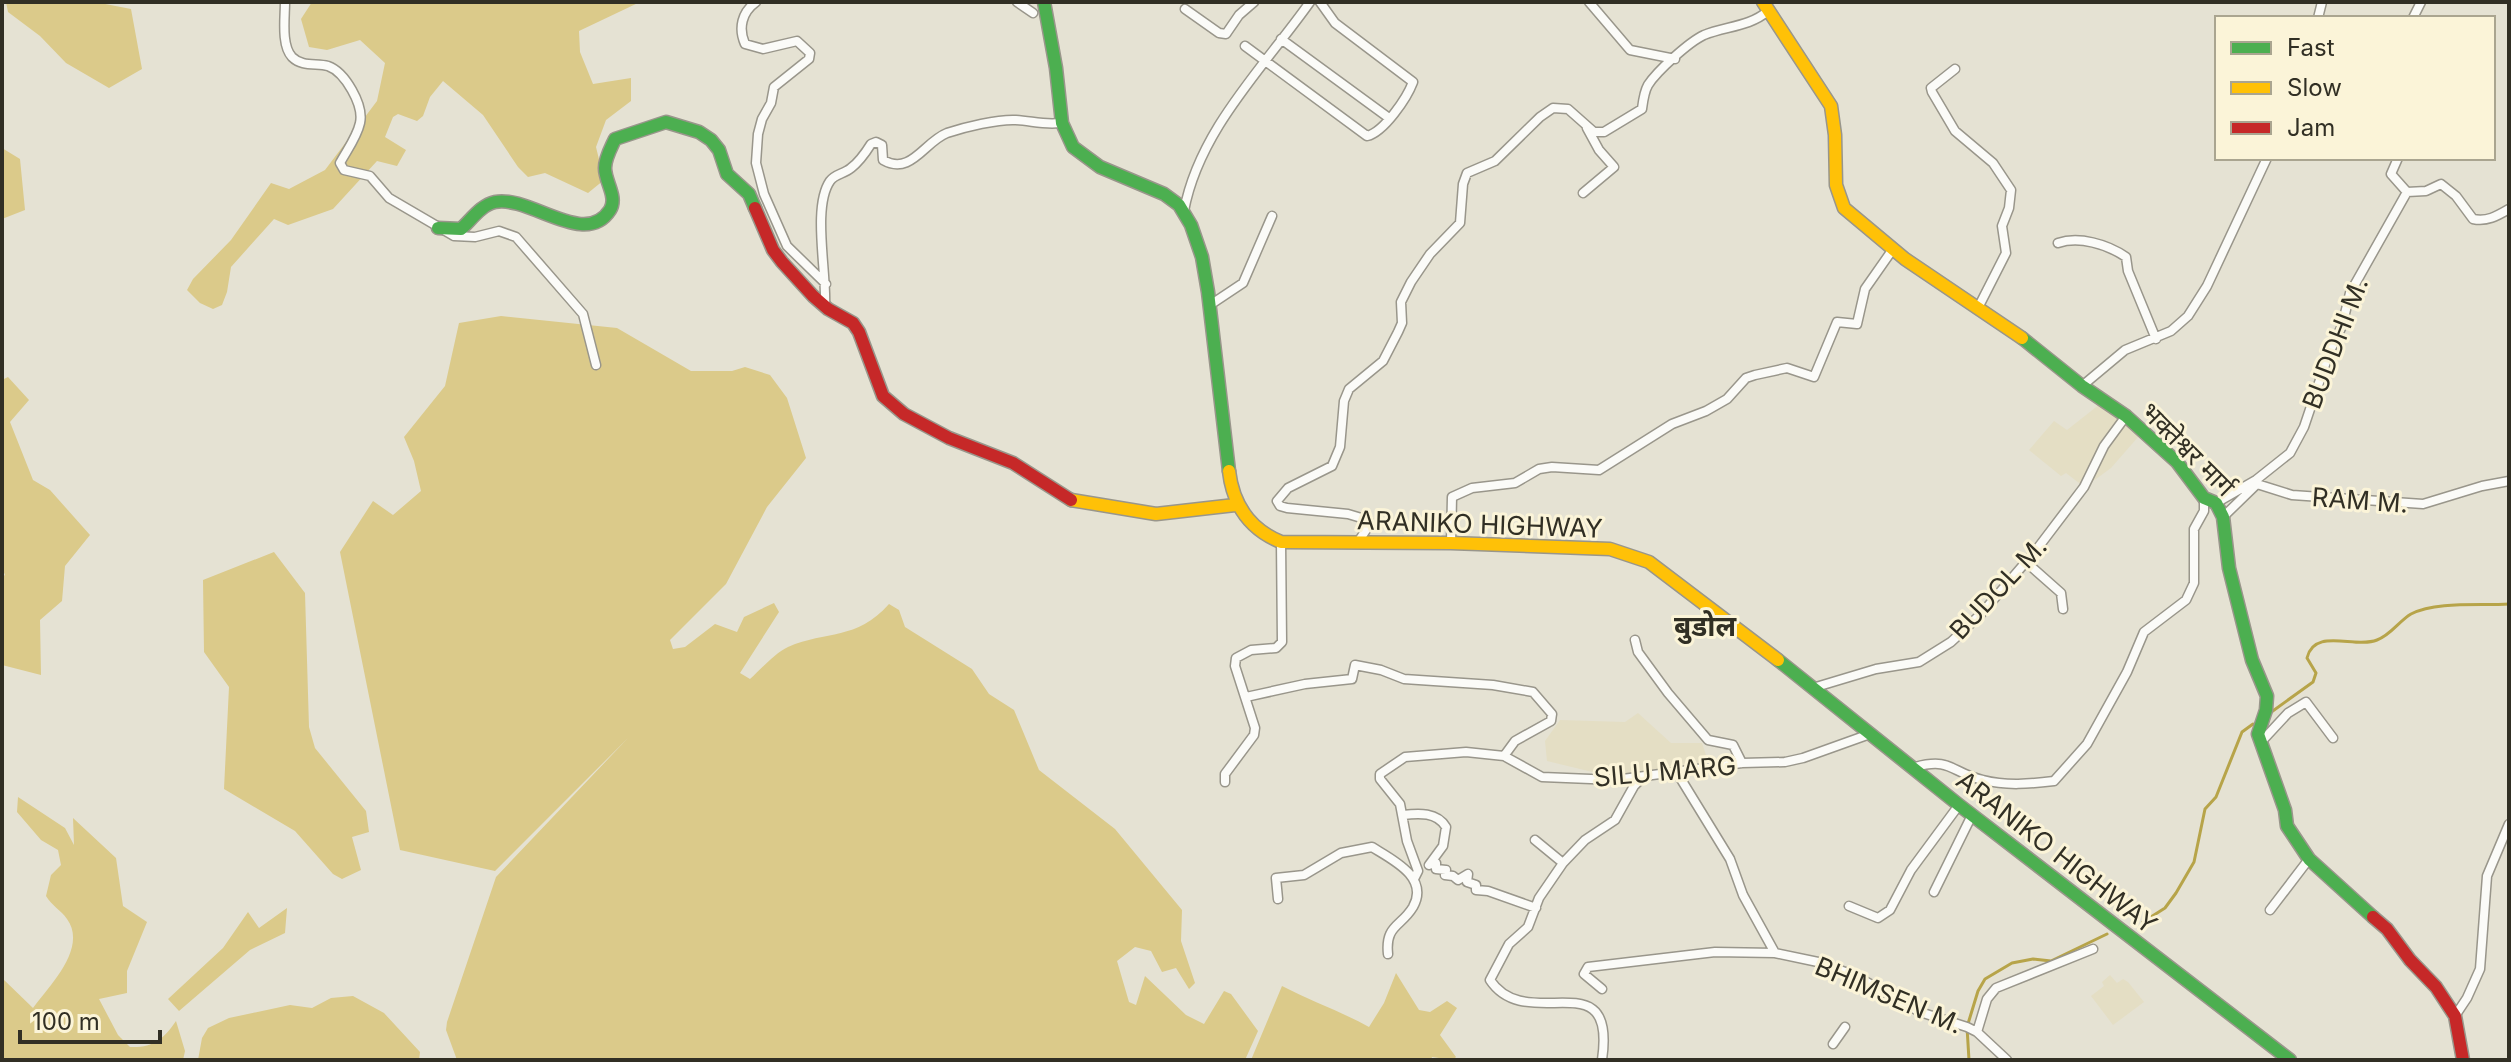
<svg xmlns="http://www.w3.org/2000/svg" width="2511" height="1062" font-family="Inter,'Noto Sans Devanagari',sans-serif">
<rect width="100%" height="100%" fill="#e5e2d3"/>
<path fill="#e4dec4" d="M2100 404 2123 419 2139 436 2111 468 2096 479 2083 486 2066 473 2061 476 2029 450 2054 421 2067 430Z
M1638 713 1671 743H1702L1708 761 1663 771 1609 776 1547 761 1545 741 1560 720 1625 722Z
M2110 975 2117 983 2123 979 2128 982 2144 1002 2113 1025 2091 996 2104 986 2102 982Z"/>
<path fill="#dbca8a" d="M6 2H95L131 9 142 69 109 88 66 63 40 36 8 12Z
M312 2H640L579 31 580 52 593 84 631 78V101L606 120 596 147 604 180 588 193 545 173 528 177 518 167 483 115 443 81 430 97 423 116 417 121 398 114 393 117 385 137 406 150 397 166 377 161 333 209 288 225 274 219 231 267 227 292 222 305 213 309 200 303 187 290 193 279 231 240 271 183 289 189 325 170 377 101 385 63 360 40 327 50 309 47 301 19Z
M2 148 20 159 25 210 2 219Z
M501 316 617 328 691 371H732L745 367 770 375 787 398 806 458 767 507 726 584 670 640 673 649 685 647 715 624 737 632 744 617 774 603 779 612 740 673 750 679C761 669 775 653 788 647 827 630 856 641 889 604L899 610 905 627 972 669 989 694 1014 710 1039 770 1115 829 1182 910 1181 941 1195 983 1189 989 1176 968 1162 972 1151 951 1135 947 1117 961 1129 1002 1136 1005 1145 976 1186 1015 1204 1024 1224 991 1231 994 1258 1031 1245 1060H457L446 1030 447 1022 496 877 628 738 495 871 400 850 340 552 373 501 393 515 421 491 414 461 404 437 445 386 459 323Z
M8 377 29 400 10 422 33 480 50 490 90 535 65 566 62 601 40 620 41 675 2 665V577L5 575 2 568V380Z
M274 552 305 593 309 727 315 748 366 811 369 832 352 837 361 870 342 879 333 874 295 831 224 789 229 687 204 652 203 580Z
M18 797 65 828 74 845 73 818 116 858 123 906 147 922 127 971V993L99 999 118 1035 130 1047C153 1048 164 1039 176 1021L185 1051 183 1060H2V978L33 1008C49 986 88 948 67 919 61 910 52 906 46 896L51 875 61 865 58 850 41 840 17 812Z
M287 908 285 933 250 950 179 1011 168 999 223 948 248 912 259 928Z
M1396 973 1419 1010 1430 1012 1447 1001 1457 1008 1440 1035 1456 1057 1453 1060 1432 1057 1431 1060H1251L1282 986C1311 1001 1342 1012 1369 1027L1384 1003Z
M353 996 384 1013 420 1052 419 1060H198L202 1038 208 1028 229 1018 290 1005 312 1008 331 998Z"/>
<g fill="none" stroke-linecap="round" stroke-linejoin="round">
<path stroke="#b7a449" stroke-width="3" d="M2270 713 2313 682 2316 673 2307 658C2314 627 2355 649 2377 640 2391 635 2399 621 2411 614 2437 601 2480 606 2509 604
M2143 922 2165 908 2176 893 2194 862 2205 809 2216 797 2242 732 2253 724
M1969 1060 1967 1027 1978 991 1985 979 2012 963 2033 959 2051 961 2107 934"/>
<defs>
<path id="street" d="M285 2C285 18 281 45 292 57 302 67 316 63 328 66 345 72 364 105 360 123 357 137 347 150 340 163L344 170 370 176 389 198 454 236 475 237 499 231 516 237 583 314 596 365
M756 2C742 12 738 28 745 44L763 49 797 41 810 53 809 59 774 87 771 103 762 119 758 134 756 163 764 194 787 246 826 284
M1017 2 1033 13
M1589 2 1630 50 1675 59
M1185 9 1219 33 1226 34 1239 15 1254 2
M2318 18 2322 2
M2413 18 2421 2
M1281 39 1389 118
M1245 46 1367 136C1384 132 1407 98 1413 82L1335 23 1320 2
M1955 69 1931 88 1932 92 1955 131 1993 163 2011 190 2009 208 2002 226 2006 253 1978 308
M2407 192 2426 191 2441 184 2456 196 2473 219C2487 222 2497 216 2509 209
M1583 193 1614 167 1599 150 1587 128
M1184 211C1199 130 1264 67 1310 2
M2058 243C2079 236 2107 244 2126 257L2128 271 2156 339
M1210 305 1243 283 1272 216
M825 306C827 273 812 207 830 181 835 174 844 174 851 168 859 162 866 152 871 144L876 142 882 145 883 160C911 176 924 142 947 133 965 127 998 119 1016 120 1032 121 1044 125 1060 123
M2082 386 2125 350 2171 331 2188 316 2207 286 2267 158
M2216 503 2256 480 2290 453 2304 427 2329 353 2342 326 2350 293 2407 192 2391 174 2398 158
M2223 517 2257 484 2292 495 2423 504 2482 486 2509 481
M1358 542 1368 527V520L1348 514 1287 508 1280 506 1277 501 1288 488 1332 466 1340 447 1344 401 1349 389 1383 361 1398 332 1402 323 1401 302 1411 282 1430 254 1460 223 1463 184 1467 173 1495 161 1540 117 1553 108 1568 109 1594 132H1604L1642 109C1643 101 1644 92 1648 85 1657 71 1689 42 1704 35 1726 26 1749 27 1768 11
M1451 543 1452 497 1472 488 1515 483 1539 469 1552 467 1599 470 1672 424 1706 411 1727 399 1746 378 1755 375 1787 368 1814 377 1837 322 1857 324 1865 289 1893 249
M2026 562 2061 593 2063 609
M1635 640 1638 652 1668 693 1708 740 1733 745 1742 763
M1816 687 1876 669 1919 662 1951 642 1981 614 2037 549 2084 487 2104 446 2126 416
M1246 697 1305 684 1352 679 1355 665 1381 670 1404 679 1493 685 1533 692 1552 714 1551 721 1515 741 1504 756
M2262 741 2288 713 2306 702 2333 738
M1915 767C1952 757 1951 773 1983 780 2006 786 2030 784 2054 781L2087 744 2127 672 2144 632 2186 600 2194 583V529L2204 511V498
M1676 771 1730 859 1743 895 1775 953 1818 962 1856 976 1920 1012 1967 1027 1977 1032 2007 1060
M1225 782V774L1254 735 1255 728 1235 666 1236 658 1251 650 1276 648 1282 642 1281 542
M1403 815C1419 813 1437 812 1446 827L1443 846 1429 865 1436 863V869L1446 870 1445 875 1453 876 1458 880 1468 874 1467 882 1476 885V890L1488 891 1536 908
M1535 840 1563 863
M1414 879 1418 871 1407 841 1400 804 1380 779V774L1405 757 1466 752 1504 756 1542 777 1615 780 1742 763 1785 762 1803 758 1870 734
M1934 892 1972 815
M1278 899 1276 878 1304 875 1341 853 1372 847C1391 859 1430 877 1413 907 1401 927 1385 925 1388 954
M1849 906 1878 918 1890 910 1911 870 1959 805
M2270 910 2309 859
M1602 989 1584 974 1588 967 1715 952 1775 953
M2455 1016 2467 998 2480 969 2487 876 2509 824
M1977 1032 1987 999 1996 988 2093 949
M1833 1044 1845 1027
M1602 1060C1617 958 1527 1036 1490 980L1509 944 1528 927 1539 898 1563 863 1585 840 1615 820 1634 786 1641 779"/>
<path id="fast" d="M1044 2 1056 68 1062 123 1073 147 1100 167 1164 194 1179 205 1191 225 1202 257 1208 292 1229 471
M438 228 461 229C471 220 481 205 495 202 530 195 585 249 610 210 618 197 605 182 605 168 605 158 611 148 615 139L666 122 699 132 711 140 719 150 727 174 749 194 755 208
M2022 338 2082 386 2126 416 2177 462 2204 498 2216 503 2223 517 2229 568 2252 660 2267 696 2266 710 2258 734 2285 810 2287 826 2309 859 2373 917
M1778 660 1959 805 2290 1060"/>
<path id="slow" d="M1763 2 1831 106 1835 135 1836 185 1844 208 1905 259 2022 338
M1229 471C1233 505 1249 529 1281 542L1451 543 1610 549 1649 562 1778 660
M1071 500 1156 514 1235 505"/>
<path id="jam" d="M755 208 773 250 782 262 813 296 828 309 853 323 859 332 883 396 904 414 949 438 1013 463 1071 500
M2373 917 2387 929 2410 960 2436 987 2455 1016 2463 1060"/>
</defs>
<use href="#street" stroke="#99968b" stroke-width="11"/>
<use href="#fast" stroke="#99968b" stroke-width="15"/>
<use href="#slow" stroke="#99968b" stroke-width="15"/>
<use href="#jam" stroke="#99968b" stroke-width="15"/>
<use href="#street" stroke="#fbfbf8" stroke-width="8"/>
<use href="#fast" stroke="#4caf50" stroke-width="12"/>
<use href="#slow" stroke="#ffc107" stroke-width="12"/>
<use href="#jam" stroke="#c62828" stroke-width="12"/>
</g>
<g text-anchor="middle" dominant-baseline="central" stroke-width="6" stroke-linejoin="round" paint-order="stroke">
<g font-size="26" fill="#312f24" stroke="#fbf4d8">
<text transform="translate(2335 343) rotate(-69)">BUDDHI M.</text>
<text transform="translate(2188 449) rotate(45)">भक्तेश्वर मार्ग</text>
<text transform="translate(2360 500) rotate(4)">RAM M.</text>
<text transform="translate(1480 524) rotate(2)">ARANIKO HIGHWAY</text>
<text transform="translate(1998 588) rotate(-47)">BUDOL M.</text>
<text transform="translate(1665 771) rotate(-5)">SILU MARG</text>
<text transform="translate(2057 852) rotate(38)">ARANIKO HIGHWAY</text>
<text transform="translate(1889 995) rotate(23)">BHIMSEN M.</text>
</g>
<g font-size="28" font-weight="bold" fill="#312f24" stroke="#fbf4d8">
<text x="1705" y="626">बुडोल</text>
</g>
</g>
<rect width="2511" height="1062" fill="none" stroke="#312f24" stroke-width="8"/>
<rect x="2215" y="16" width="280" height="144" fill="#fbf4d8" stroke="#aaa590" stroke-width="2"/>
<rect x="2231" y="42" width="40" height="12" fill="#4caf50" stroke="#aaa590" stroke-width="2"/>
<text x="2287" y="56" font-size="24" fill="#312f24">Fast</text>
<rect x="2231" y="82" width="40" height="12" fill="#ffc107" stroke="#aaa590" stroke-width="2"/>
<text x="2287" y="96" font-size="24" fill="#312f24">Slow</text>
<rect x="2231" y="122" width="40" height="12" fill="#c62828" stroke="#aaa590" stroke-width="2"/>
<text x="2287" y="136" font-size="24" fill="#312f24">Jam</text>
<path d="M20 1030v12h140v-12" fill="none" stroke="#312f24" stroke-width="4"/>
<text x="32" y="1030" font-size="24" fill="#312f24" stroke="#fbf4d8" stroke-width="6" paint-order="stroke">100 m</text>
</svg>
